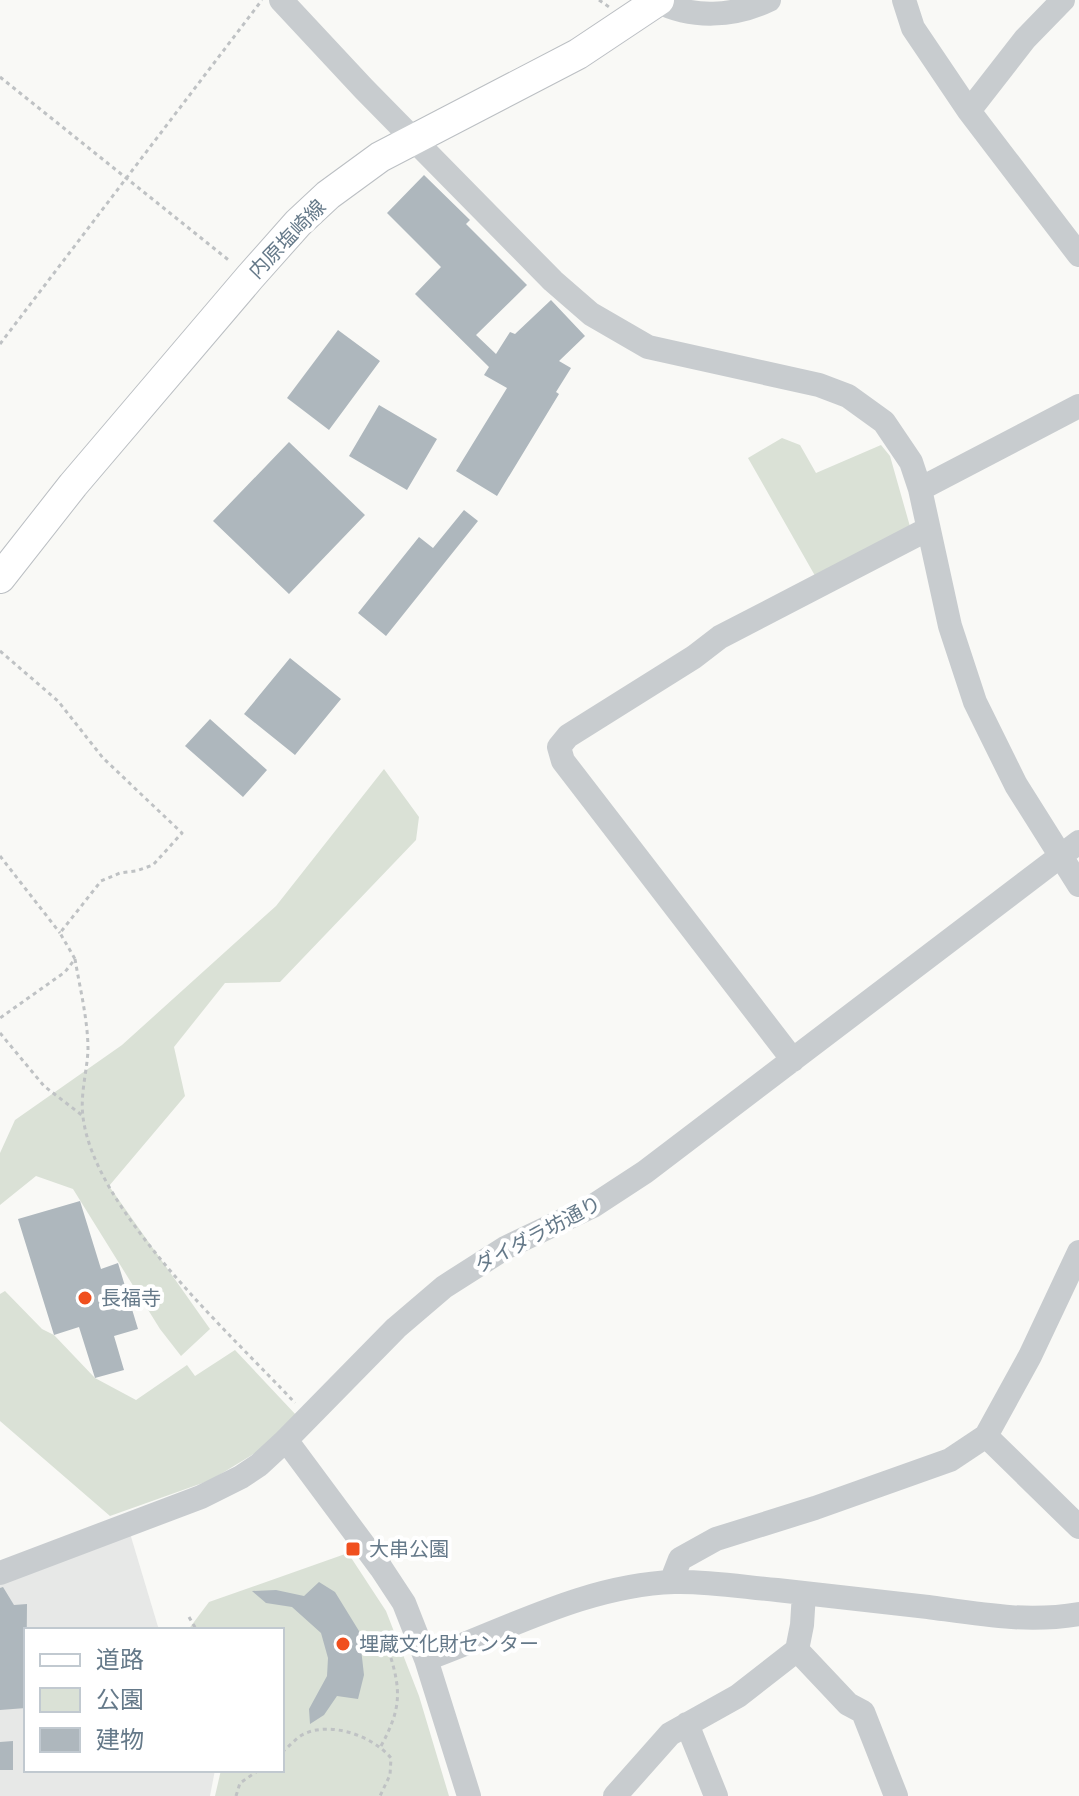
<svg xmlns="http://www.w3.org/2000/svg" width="1079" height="1796" font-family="Figtree,'Noto Sans JP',sans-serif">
<rect width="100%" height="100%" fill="#f9f9f6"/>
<path fill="#e7e8e7" d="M129 1530 159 1630H26V1770H215L210 1796H0V1581Z"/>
<path fill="#dae1d6" d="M782 438 800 445 816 473 881 445 890 456 911 530 818 581 748 458Z
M384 769 419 817 416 840 280 982 225 983 174 1047 185 1096 109 1186 210 1329 181 1356 160 1329 73 1189 36 1176 0 1205V1153L15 1120 122 1045 276 906Z
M5 1291 42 1329 54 1335 95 1378 136 1400 187 1365 195 1376 235 1350 297 1416 257 1452 211 1480 110 1516 0 1421V1294Z
M348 1553 386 1611 419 1696 449 1796H215L221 1770H282V1630H188L209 1602Z"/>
<path fill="#aeb7bd" d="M424 175 470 220 466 224 527 285 476 335 496 354 510 332 515 334 551 300 585 336 559 361 571 368 556 392 559 394 497 496 456 471 507 388 484 375 489 367 415 294 441 267 387 213Z
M338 330 380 361 329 430 287 398Z
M379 405 437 439 407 490 349 456Z
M289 442 365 515 289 594 213 521Z
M464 510 478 521 386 636 358 613 419 537 433 548Z
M290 658 341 699 295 755 244 714Z
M210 719 267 770 243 797 185 746Z
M80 1201 101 1269 118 1263 138 1329 114 1336 124 1370 95 1378 79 1327 54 1335 18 1219Z
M319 1582 335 1592 359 1631 364 1675 358 1699 337 1696 324 1715 310 1724 309 1709 327 1676 328 1658 321 1633 292 1607 266 1603 252 1591 276 1590 304 1596Z
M3 1587 14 1605 27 1604 26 1708 0 1710V1588Z
M13 1741V1770H0V1742Z"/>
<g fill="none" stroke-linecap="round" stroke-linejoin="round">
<defs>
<path id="major" d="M0 578 73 485 250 277 298 223 328 195 380 157 578 54 659 0"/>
</defs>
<use href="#major" stroke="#bbbfc3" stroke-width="32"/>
<path stroke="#bfc2c4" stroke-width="3" stroke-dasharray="4 4" stroke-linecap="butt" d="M599 0 609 7
M0 77 231 262
M0 344 262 0
M0 651 58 701 103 758 182 833 153 865 136 871 120 873 101 881 60 933 75 959 65 972 0 1018
M0 856 60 933
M75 959C80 989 88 1020 88 1050 87 1072 80 1094 83 1117 95 1212 230 1333 295 1403
M0 1033 44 1086 83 1116
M189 1617 196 1629
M381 1746C400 1711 402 1693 390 1655
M282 1752C289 1747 295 1739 302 1735 329 1720 373 1736 391 1758L390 1775 380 1796
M236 1796 240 1783 259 1770"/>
<path stroke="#c8cccf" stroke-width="24" d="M281 0 364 89 553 281 591 314 648 347 819 385 848 396 884 422 911 462 920 489 950 626 975 702 1016 785 1079 885
M904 0 913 28 969 111 1079 255
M657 1C692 19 734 17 769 0
M969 111 1025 39 1063 0
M920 489 1079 406
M793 1060 563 761 559 747 568 736 694 657 720 637 928 529
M986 1436 1079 1527
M286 1440 381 1568 404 1603 426 1659 469 1796
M0 1573 201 1497 241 1477 259 1465 286 1440 396 1328 444 1287 505 1248 593 1206 645 1172 1079 842
M671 1582 680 1559 716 1539 815 1508 950 1460 986 1436 1030 1356 1079 1252
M797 1650 848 1704 863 1712 896 1796
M426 1659C506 1630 586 1585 674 1582 709 1581 743 1587 777 1590 827 1596 878 1601 928 1607 979 1614 1027 1623 1079 1614
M687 1724 716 1796
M615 1796 670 1734 738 1696 797 1650 802 1625 804 1593"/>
<use href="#major" stroke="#fff" stroke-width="30"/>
</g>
<g fill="#f04f1e" stroke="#fff" stroke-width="3">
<circle cx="85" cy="1298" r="8"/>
<rect x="345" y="1541" width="16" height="16" rx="4"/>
<circle cx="343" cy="1644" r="8"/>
</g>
<g text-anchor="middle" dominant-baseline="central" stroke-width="8" stroke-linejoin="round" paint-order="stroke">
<g font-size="20" fill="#657989" stroke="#fff">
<text transform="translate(287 239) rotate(-46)">内原塩崎線</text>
<text transform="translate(538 1234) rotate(-28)">ダイダラ坊通り</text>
</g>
<g font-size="20" fill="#657989" stroke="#fff" text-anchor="start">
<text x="101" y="1298">長福寺</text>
<text x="369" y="1549">大串公園</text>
<text x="359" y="1644">埋蔵文化財センター</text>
</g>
</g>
<rect x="24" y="1628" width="260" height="144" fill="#ffffff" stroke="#c1c9d0" stroke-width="2"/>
<rect x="40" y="1654" width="40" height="12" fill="#ffffff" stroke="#c1c9d0" stroke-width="2"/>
<text x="96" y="1668" font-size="24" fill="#657989">道路</text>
<rect x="40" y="1688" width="40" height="24" fill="#dae1d6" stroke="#c1c9d0" stroke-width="2"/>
<text x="96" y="1708" font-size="24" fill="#657989">公園</text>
<rect x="40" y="1728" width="40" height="24" fill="#aeb7bd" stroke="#c1c9d0" stroke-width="2"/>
<text x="96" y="1748" font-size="24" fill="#657989">建物</text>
</svg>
